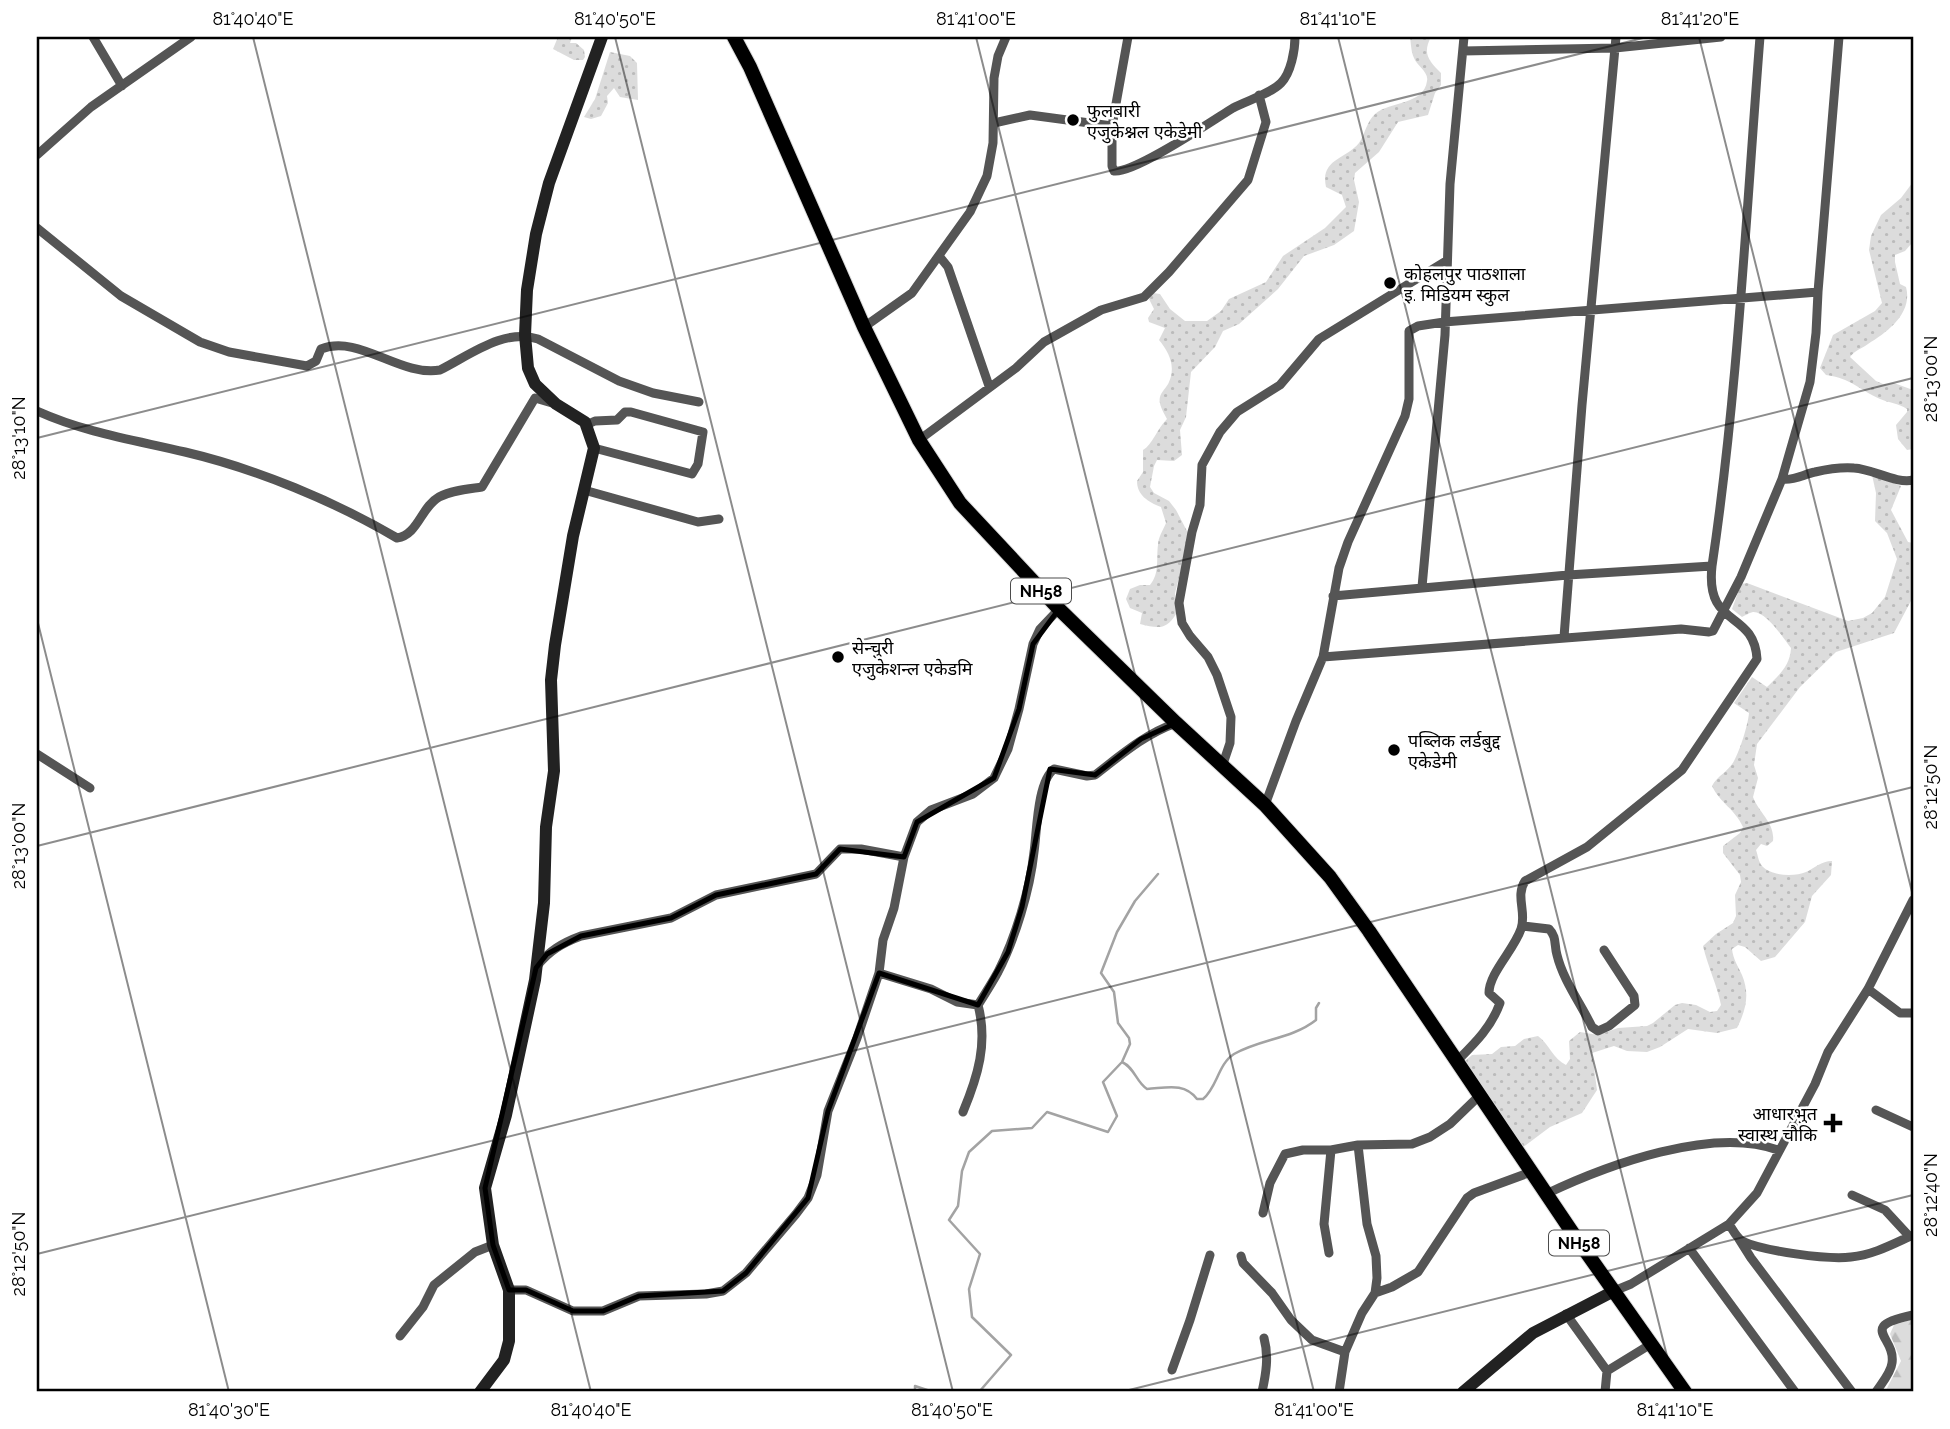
<svg xmlns="http://www.w3.org/2000/svg" width="1950" height="1429" font-family="Raleway,'Noto Sans Devanagari',sans-serif">
<defs>
<pattern id="grass-dots" width="8" height="8" patternUnits="userSpaceOnUse" patternTransform="scale(1.75)"><rect width="8" height="8" fill="#dcdcdc"/><path d="M2 2h.1M6 6h.1" fill="none" stroke="#bbb" stroke-width="1.8" stroke-linecap="round"/></pattern>
<pattern id="forest-firs" width="22" height="20" patternUnits="userSpaceOnUse" patternTransform="scale(1.75)"><rect width="22" height="20" fill="#dcdcdc"/><path d="M5 1l3.5 6h-7zM16 11l3.5 6h-7z" fill="#bbb"/></pattern>
</defs>
<rect width="100%" height="100%" fill="#fff"/>
<path fill="url(#grass-dots)" d="M558 37H572L570 43H576L584 50 585 57 583 60H574L553 49Z
M1410 37H1431C1422 54 1429 61 1441 73V85L1435 93 1428 115 1398 122 1379 152 1355 173 1354 180 1359 202 1354 231 1334 245 1304 256 1278 289 1239 324 1223 331 1215 347 1191 372 1186 417 1180 430 1182 455 1174 461 1157 460 1154 466 1150 487 1154 493 1169 501 1176 510 1188 533 1186 552 1175 593 1176 614C1166 631 1157 628 1140 624L1142 613 1130 608 1126 599 1130 589 1140 585H1150C1160 573 1156 559 1158 545 1158 538 1163 530 1166 523L1161 507C1148 502 1137 495 1137 481L1143 472V450C1152 445 1157 429 1167 419 1164 413 1158 404 1160 397 1161 392 1167 387 1169 382 1176 366 1169 352 1159 340L1165 328 1149 322 1148 318 1154 309 1149 299 1153 293 1160 294 1170 309 1185 321H1207L1221 311 1229 299 1266 282 1283 256 1325 228 1346 207 1342 195 1326 187C1320 159 1345 160 1359 143 1365 134 1367 121 1375 114 1390 101 1424 105 1427 81 1429 72 1417 66 1414 58 1411 52 1411 43 1410 37Z
M610 52 630 56 637 63 638 100 620 97 614 88 607 96 608 103 601 116 591 119 584 117 595 99Z
M1913 182 1912 243 1905 251 1895 255V262L1900 284 1906 287C1913 313 1888 332 1868 344 1861 349 1855 350 1850 357L1876 381 1883 384 1894 383 1913 390V449L1907 450 1898 439 1896 425 1907 412V409C1898 403 1889 403 1880 399 1860 390 1850 378 1826 375L1820 368 1833 335 1875 311 1882 303 1869 250 1871 236 1881 215 1901 198Z
M1872 475 1901 486 1891 510 1908 542 1913 543V597L1894 633 1836 652 1800 687 1757 744 1754 765 1758 778 1753 797C1759 813 1775 823 1773 841L1767 846 1761 844 1756 850C1758 855 1758 861 1762 866 1771 876 1794 877 1806 872 1815 868 1821 861 1832 861L1831 875 1812 896 1805 922 1775 957 1761 961 1745 947 1738 945 1732 949C1733 959 1738 966 1742 975 1750 994 1746 1010 1737 1028L1717 1033 1688 1029 1660 1047 1647 1052 1627 1051 1614 1046 1592 1053 1597 1090 1582 1113 1550 1127 1522 1148 1465 1061 1472 1055 1492 1054 1501 1047 1515 1046 1524 1039 1538 1036C1549 1044 1553 1059 1566 1065L1570 1059 1569 1041 1580 1032 1598 1035 1618 1028 1647 1026 1653 1023 1675 1005 1682 1003 1696 1005 1710 1012 1717 1011 1721 1005C1717 985 1708 967 1703 946L1716 934 1733 923 1736 916 1735 895 1741 882 1740 875 1723 853V846L1740 833 1743 827C1735 809 1720 803 1712 786 1717 776 1729 771 1734 761 1740 750 1748 725 1749 713L1734 703 1752 677 1767 687C1779 675 1790 666 1791 648 1784 639 1766 611 1753 612 1751 612 1744 616 1742 617L1732 609 1741 584 1747 583 1848 621 1863 618 1872 613 1885 597 1897 559 1887 533 1875 521 1876 493Z"/>
<path fill="url(#forest-firs)" d="M1913 1319V1392H1885L1901 1361 1890 1334 1894 1325Z"/>
<g fill="none" stroke-linecap="round" stroke-linejoin="round">
<path stroke="#a3a3a3" stroke-width="2.5" d="M1122 1062C1135 1068 1136 1082 1147 1089 1166 1088 1184 1082 1197 1099H1203C1217 1088 1218 1064 1234 1054 1260 1039 1292 1039 1316 1020V1008L1319 1003
M915 1392V1386L933 1392
M979 1392 1011 1355 972 1317 969 1289 980 1254 949 1220 958 1206 962 1171 969 1152 992 1131 1032 1128 1047 1112 1108 1132 1117 1116 1103 1082 1122 1062 1130 1044 1129 1038 1118 1023 1114 992 1101 973 1117 932 1135 901 1158 874"/>
<defs>
<path id="primary" d="M734 37 750 67 864 327 919 440 960 503 1059 609 1176 723 1265 805 1330 877 1369 931 1572 1232 1685 1392"/>
</defs>
<use href="#primary" stroke="#dbdbdb" stroke-width="16"/>
<path stroke="#555" stroke-width="9" d="M93 37 122 86
M1463 51 1615 48 1721 37
M994 123 1030 115 1112 126 1128 37
M1112 126V166L1114 171C1134 174 1212 121 1233 108 1248 100 1270 94 1281 83 1291 73 1295 50 1295 37
M37 155 91 107 191 37
M37 228 121 296 200 342 229 352 307 366 316 361 321 349C359 334 400 377 440 370 470 355 504 328 538 339L619 381 653 393 699 402
M939 256 948 267 989 386
M864 327 912 293 970 212 987 176 993 143 994 78 998 56 1006 37
M37 411C86 433 134 440 185 452 257 469 334 501 397 538 418 535 421 507 439 497 452 490 468 489 482 487L535 398 552 403
M586 425 595 421 617 420 625 412H631L703 432 698 464 692 474 594 448
M919 440 1016 368 1044 342 1101 310 1144 297 1169 272 1248 180 1266 122 1259 95
M1782 479C1794 481 1804 474 1815 472 1828 469 1841 467 1854 468 1873 469 1896 484 1913 480
M584 490 698 522 719 519
M1712 566C1738 391 1746 213 1760 37
M1422 587 1445 335 1450 184 1464 37
M1333 596 1568 575 1712 566C1705 629 1754 609 1757 659L1682 770 1587 847 1525 881C1515 896 1527 913 1521 929 1514 950 1489 973 1489 993L1500 1003C1491 1028 1474 1044 1456 1062
M1564 637 1582 405 1616 37
M1323 657 1681 629 1709 632 1713 631 1741 577 1782 479 1810 382 1816 333 1818 292
M37 754 90 788
M1223 764 1230 743 1231 717 1217 675 1208 657 1190 636 1182 623 1179 603 1192 532 1200 505 1202 465 1220 432 1237 412 1280 385 1319 339 1446 261
M1265 805 1296 721 1323 657 1339 568 1348 542 1405 416 1409 399V331L1418 326 1444 322 1818 292 1839 37
M1523 926 1549 929C1557 937 1554 945 1557 955 1563 980 1581 1004 1592 1027L1598 1031 1609 1026 1635 1005 1634 996 1604 950
M537 966C549 951 562 943 581 936L671 918 716 895 816 874 840 849H861L904 857
M879 973 931 989 957 1002 978 1005
M1868 989 1900 1013H1913
M1876 1110 1913 1127
M963 1112C978 1076 988 1043 978 1005 985 994 992 983 998 972 1015 939 1030 890 1034 852 1037 832 1037 782 1054 769L1087 776 1095 775C1121 755 1145 734 1176 723
M1546 1194C1607 1165 1712 1126 1778 1150
M1852 1195 1885 1210 1909 1236
M1263 1213 1270 1183 1285 1154 1303 1150H1331L1358 1145 1412 1144 1430 1137 1450 1124 1479 1096
M1729 1224C1733 1230 1736 1237 1742 1241 1763 1251 1828 1260 1851 1257 1873 1255 1893 1244 1913 1235
M1739 1239 1751 1258 1852 1392
M1689 1248 1795 1392
M1329 1253 1324 1224 1331 1150
M1241 1256 1243 1263 1272 1293 1291 1320 1312 1340 1345 1352
M509 1290H526L573 1311H603L639 1296 706 1294 723 1291 746 1273 796 1214 808 1198 817 1175 828 1111 857 1038 879 973 883 940 894 908 904 857 917 822 931 810 973 794 994 778 1008 749 1019 709 1033 644 1040 629 1059 609
M1614 1291 1631 1284 1729 1224 1757 1193 1815 1084 1828 1052 1868 989 1913 900
M1375 1293 1392 1287 1418 1272 1467 1198 1474 1193 1531 1172
M1566 1314 1607 1371
M400 1336 423 1307 434 1285 475 1252 493 1245
M1172 1370 1190 1320 1210 1255
M1262 1392C1266 1374 1269 1356 1264 1338
M1339 1392 1345 1352 1362 1313 1375 1293 1377 1278 1376 1256 1367 1224 1358 1145
M1605 1392 1607 1371 1651 1344
M1876 1392C1881 1384 1891 1373 1892 1363 1896 1336 1856 1327 1913 1315"/>
<path stroke="#222" stroke-width="12" d="M480 1392 504 1360 509 1341V1290L493 1245 485 1188 506 1115 535 980 544 903 546 827 554 771 551 680 555 645 573 536 594 448 585 422 556 404 535 384 528 368 525 335 527 290 536 234 549 183 602 37
M1463 1392 1533 1333 1614 1291"/>
<use href="#primary" stroke="#000" stroke-width="14"/>
</g>
<path fill="none" stroke="#000" stroke-width="5" stroke-linejoin="round" d="M1059 609 1176 723 1141 739 1095 775 1050 769 1022 907 1008 952 978 1005 879 973 828 1111 808 1198 746 1273 723 1291 639 1296 603 1311H573L526 1290H509L493 1245 485 1188 536 968 547 954 581 936 671 918 716 895 816 874 840 849 904 857 917 822 994 778 1019 709 1033 644Z"/>
<path fill="none" stroke="#000" stroke-width="2" stroke-opacity="0.45" d="M253 37 591 1392M615 37 953 1392M976 37 1314 1392M1338 37 1676 1392M1699 37 1913 896M37 438 1647 37M37 619 229 1392M37 846 1913 378M37 1254 1913 787M1121 1392 1913 1195"/>
<g fill="#000" stroke="#fff" stroke-width="2.5">
<circle cx="1073" cy="120" r="7"/>
<circle cx="1390" cy="283" r="7"/>
<circle cx="838" cy="657" r="7"/>
<circle cx="1394" cy="750" r="7"/>
<path d="M1829.5 1112.5h7v7h7v7h-7v7h-7v-7h-7v-7h7z"/>
</g>
<g text-anchor="middle" dominant-baseline="central" stroke-width="5" stroke-linejoin="round" paint-order="stroke">
<g fill="#fff" stroke="#4c4c4c" stroke-width="2">
<rect x="1011" y="578.5" width="60" height="25" rx="5"/>
<rect x="1549" y="1230.5" width="60" height="25" rx="5"/>
</g>
<g font-size="16" font-weight="bold" fill="#000">
<text x="1041" y="591">NH58</text>
<text x="1579" y="1243">NH58</text>
</g>
<g font-size="18" fill="#000" stroke="#fff" text-anchor="start">
<text x="1087" y="110">फुलबारी<tspan x="1087" dy="21">एजुकेश्नल एकेडेमी</tspan></text>
<text x="1404" y="273">कोहलपुर पाठशाला<tspan x="1404" dy="21">इ. मिडियम स्कुल</tspan></text>
<text x="852" y="647">सेन्चुरी<tspan x="852" dy="21">एजुकेशन्ल एकेडमि</tspan></text>
<text x="1408" y="740">पब्लिक लर्डबुद्द<tspan x="1408" dy="21">एकेडेमी</tspan></text>
<text x="1817" y="1113" text-anchor="end">आधारभुत<tspan x="1817" dy="21">स्वास्थ चौकि</tspan></text>
</g>
</g>
<rect width="1950" height="1429" fill="none" stroke="#ffffff" stroke-width="77"/>
<rect x="38" y="38" width="1874" height="1352" fill="none" stroke="#000" stroke-width="2.5"/>
<g font-size="18" text-anchor="middle" fill="#000">
<text x="253" y="25">81°40'40"E</text>
<text x="615" y="25">81°40'50"E</text>
<text x="976" y="25">81°41'00"E</text>
<text x="1338" y="25">81°41'10"E</text>
<text x="1700" y="25">81°41'20"E</text>
<text transform="translate(1931 379) rotate(-90)" y="6">28°13'00"N</text>
<text transform="translate(19 438) rotate(-90)" y="6">28°13'10"N</text>
<text transform="translate(1931 787) rotate(-90)" y="6">28°12'50"N</text>
<text transform="translate(19 846) rotate(-90)" y="6">28°13'00"N</text>
<text transform="translate(1931 1195) rotate(-90)" y="6">28°12'40"N</text>
<text transform="translate(19 1254) rotate(-90)" y="6">28°12'50"N</text>
<text x="229" y="1416">81°40'30"E</text>
<text x="591" y="1416">81°40'40"E</text>
<text x="952" y="1416">81°40'50"E</text>
<text x="1314" y="1416">81°41'00"E</text>
<text x="1675" y="1416">81°41'10"E</text>
</g>
</svg>
